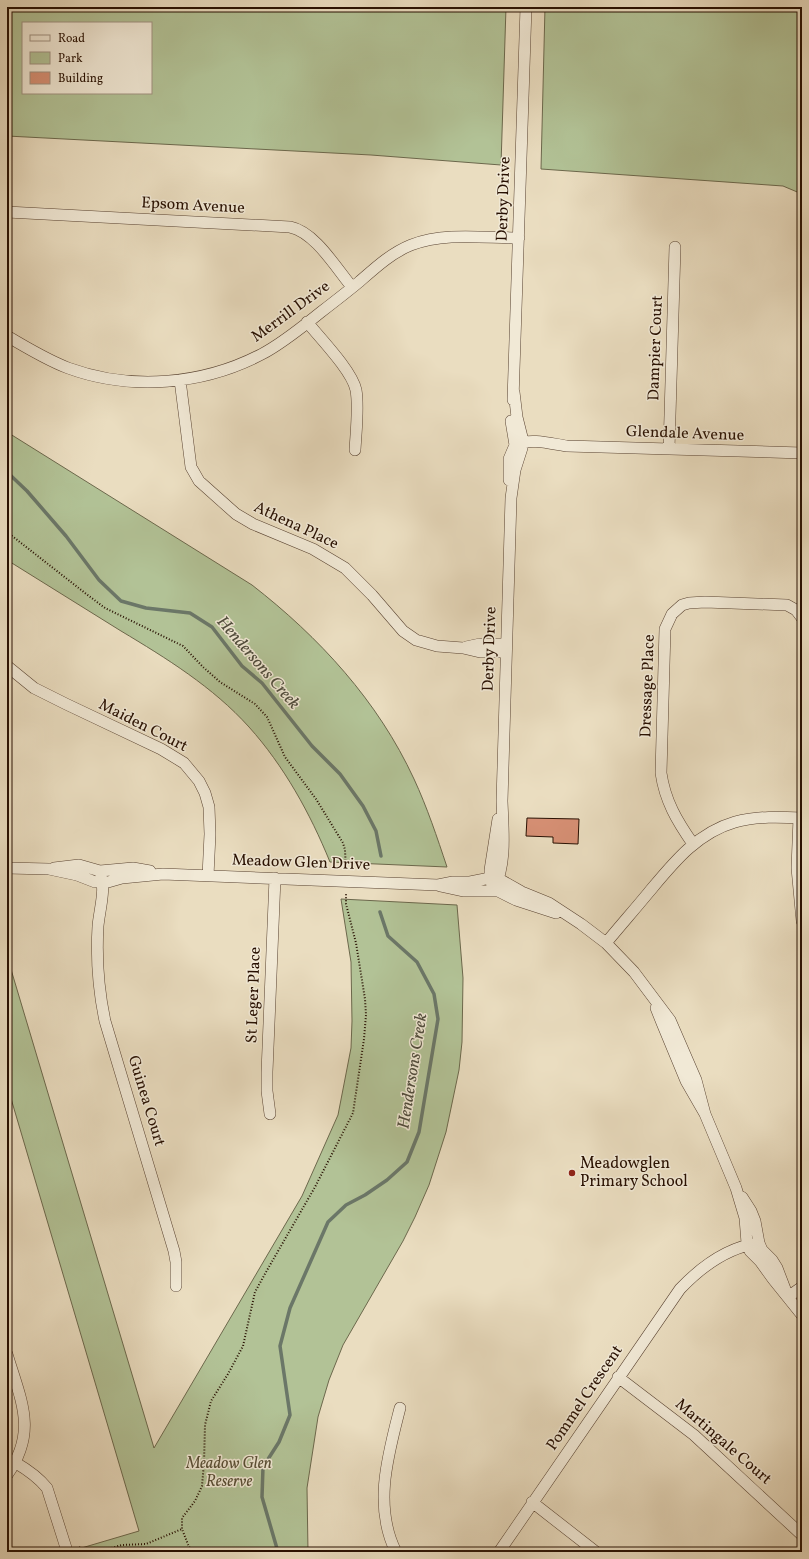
<svg xmlns="http://www.w3.org/2000/svg" width="809" height="1559" font-family="Vollkorn,serif">
<rect width="100%" height="100%" fill="#eaddc0"/>
<filter id="stains"><feTurbulence type="fractalNoise" baseFrequency=".005" numOctaves="4"/><feColorMatrix values="0 0 0 0 .2 0 0 0 0 .09 0 0 0 0 .02 0 0 0 .5 -.17"/></filter>
<radialGradient id="worn" r=".72"><stop offset=".6" stop-color="#630" stop-opacity="0"/><stop offset="1" stop-color="#630" stop-opacity=".3"/></radialGradient>
<path fill="#b2c296" stroke="#6c684c" fill-rule="evenodd" d="M7 7H506L501 165 371 155 7 136ZM23 23H151V93H23Z
M545 7H802V194L783 186 541 169Z
M7 432 252 585C319 637 378 701 414 779 427 807 437 837 447 867L330 862C310 813 284 766 249 727 213 687 166 658 121 631 83 607 45 584 7 560Z
M341 899 457 905 463 978 462 1042 459 1070 446 1132 429 1185 415 1217 403 1241 343 1345 329 1380 318 1417 307 1488 308 1552H68L139 1531 7 1085V956L154 1448 302 1196 338 1115 351 1048 352 1021 351 962Z"/>
<g fill="none" stroke-linecap="round" stroke-linejoin="round">
<path stroke="#6b7768" stroke-width="3.5" d="M7 472 27 491 66 536 99 580 121 601 146 608 190 613 212 627 242 666 262 683 312 746 340 774 363 806 376 831 381 856
M278 1552 262 1497 263 1467 279 1442 290 1415 280 1346 290 1308 328 1222 346 1205 365 1195 387 1180 407 1162 419 1132 438 1019 434 994 417 962 388 936 380 912"/>
</g>
<path fill="#d79075" stroke="#270f01" d="M527 818 579 819 578 844 553 843V837L526 836Z"/>
<g fill="none" stroke-linecap="round" stroke-linejoin="round">
<defs>
<path id="street" d="M7 212 290 227C315 232 336 268 352 287
M307 322C321 339 352 371 356 390 359 407 356 432 355 450
M7 336C27 348 47 360 68 368 131 391 203 385 262 354 283 343 302 327 321 312 334 302 347 292 359 282 375 268 391 253 411 245 445 232 483 238 519 238
M180 380 191 467 199 481 236 514 253 524 313 549 345 568 372 595 403 631 416 640 437 646 463 648 480 652H506
M513 400 526 7
M517 444C532 438 552 444 567 446L802 453
M669 449 675 247
M509 480V459L515 445 511 421
M466 647 480 644H506
M7 666 34 688 66 704 161 749 184 763 199 781 205 793 209 807 210 834 208 876
M799 818 797 868 802 921
M693 844C677 821 665 801 661 773L665 629 672 614 682 605 689 603 705 602 787 605 796 610 802 618
M7 868 49 869 77 875 95 882H108L122 878 163 874 438 885 453 882H470L490 878 499 879 522 892 549 903 581 924 606 943 634 972 670 1020 696 1080 705 1114
M54 868 79 865 100 871 133 868 150 871
M100 871C106 891 100 906 98 926 96 960 98 988 105 1021L174 1251 176 1262V1286
M492 885 490 878V870L498 819
M440 886 463 891H498L516 900 556 913
M494 890C507 862 503 831 502 801L511 498 515 470 522 448 523 441 517 417 514 392
M606 943C620 926 635 909 649 892 674 862 697 833 735 822 757 816 780 817 802 818
M656 1008 662 1023 686 1081 705 1114 736 1188 745 1218 747 1243 750 1251 760 1261 773 1279 802 1315
M270 1114 267 1091V1072L275 878
M742 1197 751 1211 755 1221 759 1243 762 1250 772 1260 777 1268 785 1289
M788 1297 802 1287
M7 1354C21 1401 38 1431 7 1475
M618 1377 694 1435 802 1535
M16 1463C28 1470 38 1477 47 1488L67 1551
M532 1502 596 1552
M396 1552C373 1506 388 1455 400 1408
M499 1552 680 1289C701 1267 728 1247 759 1243"/>
</defs>
<use href="#street" stroke="#584231" stroke-width="12"/>
<path stroke="#270f01" stroke-width="2" stroke-dasharray="1 2" stroke-linecap="butt" d="M7 532 85 593 105 608 183 646 203 667 220 682 255 704 267 717 285 757 316 799 343 843 345 850 346 870
M79 1547 84 1550 83 1552
M97 1552 122 1545 146 1544 182 1529
M194 1552 189 1547 182 1529V1518L195 1501 202 1486 204 1463 205 1425 211 1401 228 1374 243 1346 255 1292 266 1272 315 1187 353 1113 364 1039 366 1015 365 999 356 943 346 904V893"/>
<use href="#street" stroke="#f1e9d6" stroke-width="11"/>
</g>
<circle fill="#8f2418" stroke="#f1e9d6" stroke-width="1.5" cx="572" cy="1173" r="4"/>
<g text-anchor="middle" dominant-baseline="central" stroke-width="3" stroke-linejoin="round" paint-order="stroke">
<g font-size="16" fill="#270f01" stroke="#f1e9d6">
<text transform="translate(504 199) rotate(-88)">Derby Drive</text>
<text transform="translate(193 206) rotate(3)">Epsom Avenue</text>
<text transform="translate(291 312) rotate(-36)">Merrill Drive</text>
<text transform="translate(656 348) rotate(-88)">Dampier Court</text>
<text transform="translate(685 434) rotate(2)">Glendale Avenue</text>
<text transform="translate(296 526) rotate(25)">Athena Place</text>
<text transform="translate(490 649) rotate(-88)">Derby Drive</text>
<text transform="translate(648 686) rotate(-88)">Dressage Place</text>
<text transform="translate(143 726) rotate(27)">Maiden Court</text>
<text transform="translate(301 863) rotate(2)">Meadow Glen Drive</text>
<text transform="translate(254 995) rotate(-88)">St Leger Place</text>
<text transform="translate(146 1101) rotate(73)">Guinea Court</text>
<text transform="translate(585 1398) rotate(-56)">Pommel Crescent</text>
<text transform="translate(723 1442) rotate(41)">Martingale Court</text>
</g>
<g font-size="16" fill="#270f01" stroke="#f1e9d6" text-anchor="start">
<text x="580" y="1164">Meadowglen<tspan x="580" dy="18">Primary School</tspan></text>
</g>
<g font-size="16" font-style="italic" fill="#584e35" stroke="#f1e9d6">
<text x="229" y="1464">Meadow Glen<tspan x="229" dy="18">Reserve</tspan></text>
</g>
<g font-size="17" font-style="italic" fill="#4f4c3d" stroke="#f1e9d6">
<text transform="translate(258 663) rotate(49)">Hendersons Creek</text>
<text transform="translate(413 1071) rotate(-81)">Hendersons Creek</text>
</g>
</g>
<rect width="809" height="1559" fill="none" stroke="#eaddc0" stroke-width="24"/>
<rect x="8" y="8" width="793" height="1543" fill="none" stroke="#270f01" stroke-width="2"/>
<rect x="12" y="12" width="785" height="1535" fill="none" stroke="#270f01"/>
<rect x="22" y="22" width="130" height="72" fill="#f1e9d6" stroke="#a09281"/>
<rect x="30" y="35" width="20" height="6" fill="#f1e9d6" stroke="#a09281"/>
<text x="58" y="42" font-size="12" fill="#270f01">Road</text>
<rect x="30" y="52" width="20" height="12" fill="#b2c296" stroke="#a09281"/>
<text x="58" y="62" font-size="12" fill="#270f01">Park</text>
<rect x="30" y="72" width="20" height="12" fill="#d79075" stroke="#a09281"/>
<text x="58" y="82" font-size="12" fill="#270f01">Building</text>
<rect width="100%" height="100%" filter="url(#stains)"/>
<rect width="100%" height="100%" fill="url(#worn)"/>
</svg>
